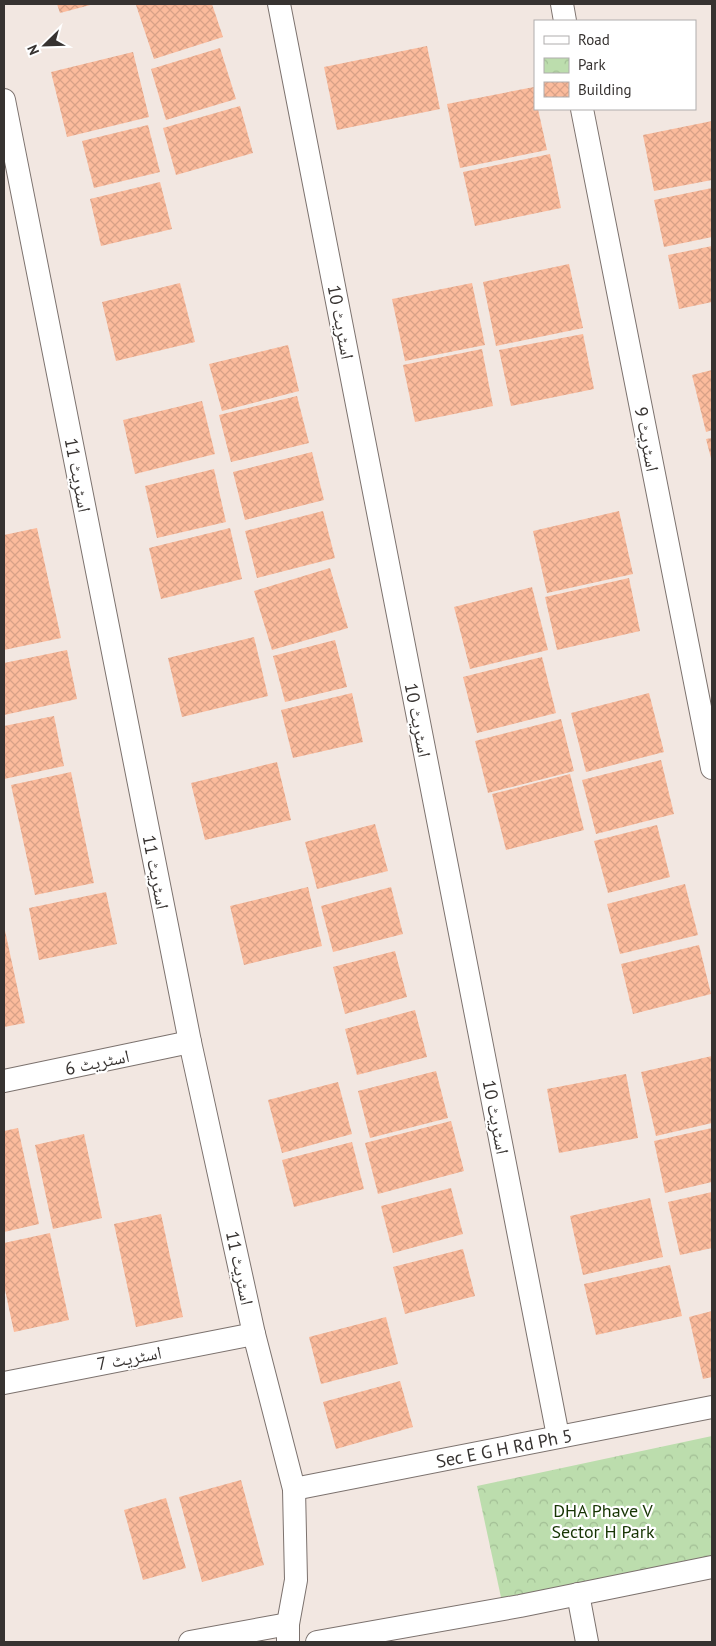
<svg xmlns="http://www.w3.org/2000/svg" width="716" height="1646" font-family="'PT Sans','Noto Naskh Arabic',sans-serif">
<defs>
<pattern id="park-crowns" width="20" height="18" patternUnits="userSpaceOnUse" patternTransform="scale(1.25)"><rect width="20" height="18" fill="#bcddad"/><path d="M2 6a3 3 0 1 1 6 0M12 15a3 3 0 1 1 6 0" fill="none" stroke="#a2be95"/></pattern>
<pattern id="building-cross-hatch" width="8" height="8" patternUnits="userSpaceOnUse" patternTransform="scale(1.25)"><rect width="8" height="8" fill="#fbbb9c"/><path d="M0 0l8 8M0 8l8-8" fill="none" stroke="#d8a187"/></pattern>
</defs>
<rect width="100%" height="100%" fill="#f2e7e1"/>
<path fill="url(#park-crowns)" d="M712 1436V1557L502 1602 477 1486Z"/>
<path fill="url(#building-cross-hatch)" d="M57 4H94L60 13Z
M140 4H212L223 37 154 59 136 5Z
M427 46 440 109 337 130 324 67Z
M220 48 236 99 166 120 151 69Z
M133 52 149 117 67 137 51 72Z
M534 87 535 109H538L547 150 460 168 447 104Z
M240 106 253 153 176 175 163 128Z
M712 121V180L654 191 643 135Z
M148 125 160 172 94 188 82 141Z
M550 154 561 208 475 226 463 172Z
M160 182 172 229 101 246 90 199Z
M712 188V237L664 247 654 200Z
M712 246V302L679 309 668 255Z
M569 264 583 328 496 346 483 282Z
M180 283 195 342 116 361 102 302Z
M472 283 485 345 405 361 392 299Z
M583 334 594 389 511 406 499 350Z
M288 345 299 391 222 411 209 364Z
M482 349 493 406 415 422 403 365Z
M712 370V430L706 432 692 375Z
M297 396 309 443 231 462 219 415Z
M202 401 215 454 135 474 123 420Z
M712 438V462L706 439Z
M312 452 324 500 245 520 233 472Z
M214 469 226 522 157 538 145 486Z
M323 511 335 558 257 578 245 531Z
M619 511 633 574 547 593 533 531Z
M37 528 61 638 4 650V535Z
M230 528 242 579 161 599 149 548Z
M330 568 348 628 272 650 254 591Z
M629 578 640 631 557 650 545 597Z
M532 587 548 650 470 669 454 607Z
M254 637 268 696 182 717 168 658Z
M335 640 347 687 285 702 273 656Z
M67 650 77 699 4 715V663Z
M542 657 556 713 477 733 463 677Z
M352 693 363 742 293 758 281 710Z
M649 693 664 752 586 772 571 713Z
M54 716 64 766 4 779V726Z
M561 719 574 771 488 793 475 741Z
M661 760 674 814 596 834 582 780Z
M277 762 291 820 205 840 191 783Z
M71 772 94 883 35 895 11 785Z
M570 774 584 830 506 850 492 794Z
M375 824 388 871 317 889 305 842Z
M657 825 670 877 608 893 594 841Z
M685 884 698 935 620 954 607 904Z
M308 887 322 946 244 965 230 906Z
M391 887 403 934 333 952 321 906Z
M106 892 117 944 39 960 29 908Z
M4 926 25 1023 4 1027Z
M699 945 711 994 633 1014 621 964Z
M395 951 407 997 345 1014 333 967Z
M415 1010 427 1057 357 1075 345 1029Z
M712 1056V1123L656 1136 641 1072Z
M436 1071 448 1118 370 1138 358 1091Z
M626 1074 638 1138 559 1153 547 1089Z
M338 1082 352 1134 282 1153 268 1100Z
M451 1121 464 1171 378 1194 365 1143Z
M18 1128 39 1224 4 1232V1131Z
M712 1128V1182L665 1193 654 1141Z
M84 1134 102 1218 53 1229 35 1145Z
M352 1142 364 1189 294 1207 282 1160Z
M451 1188 463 1234 393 1253 381 1206Z
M712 1192V1248L680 1255 668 1202Z
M650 1198 663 1257 583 1275 570 1216Z
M161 1214 183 1317 136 1327 114 1224Z
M50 1233 69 1320 14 1332 4 1285V1243Z
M463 1249 475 1296 405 1314 393 1267Z
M670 1265 682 1316 596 1335 584 1284Z
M712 1311V1377L703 1379 689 1317Z
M386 1317 398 1364 321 1384 309 1337Z
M400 1381 413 1427 336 1449 323 1402Z
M241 1480 264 1565 202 1582 179 1497Z
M166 1498 186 1568 143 1580 124 1510Z"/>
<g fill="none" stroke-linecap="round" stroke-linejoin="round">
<defs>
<g id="street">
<path d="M279 4 558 1436"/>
<path d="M562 4 565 21"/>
<path d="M4 100 190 1042 254 1334 294 1489 296 1580 288 1624V1642"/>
<path d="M582 109 712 768"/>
<path d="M4 1081 190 1042"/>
<path d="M4 1383 254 1334"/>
<path id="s1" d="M294 1489 712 1407"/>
<path d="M578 1594 587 1642"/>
<path d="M190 1642 288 1624"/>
<path d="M317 1642 520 1606 712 1567"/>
</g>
</defs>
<use href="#street" stroke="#7c726e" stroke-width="24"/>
<use href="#street" stroke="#fff" stroke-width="22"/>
</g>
<g text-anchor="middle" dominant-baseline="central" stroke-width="4.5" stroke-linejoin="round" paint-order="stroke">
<g font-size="18" fill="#373331" stroke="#fff">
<text transform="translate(341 322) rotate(79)">اسٹریٹ 10</text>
<text transform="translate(647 439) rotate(79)">اسٹریٹ 9</text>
<text transform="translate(78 475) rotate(79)">اسٹریٹ 11</text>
<text transform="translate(418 720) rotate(79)">اسٹریٹ 10</text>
<text transform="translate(156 872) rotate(79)">اسٹریٹ 11</text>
<text transform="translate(97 1062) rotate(-12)">اسٹریٹ 6</text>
<text transform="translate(496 1117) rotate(79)">اسٹریٹ 10</text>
<text transform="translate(240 1268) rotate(78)">اسٹریٹ 11</text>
<text transform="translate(129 1358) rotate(-11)">اسٹریٹ 7</text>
<text stroke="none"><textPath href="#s1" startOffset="214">Sec E G H Rd Ph 5</textPath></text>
</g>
<g font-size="18" fill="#173504" stroke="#fff">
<text x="603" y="1510">DHA Phave V<tspan x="603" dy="21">Sector H Park</tspan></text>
</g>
</g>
<rect width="716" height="1646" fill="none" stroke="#373331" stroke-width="10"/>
<rect x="534" y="20" width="162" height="90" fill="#ffffff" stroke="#afadad"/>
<rect x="544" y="36" width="25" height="8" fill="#ffffff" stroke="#afadad"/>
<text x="578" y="45" font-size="15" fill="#373331">Road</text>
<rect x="544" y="58" width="25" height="15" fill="url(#park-crowns)" stroke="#afadad"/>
<text x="578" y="70" font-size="15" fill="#373331">Park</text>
<rect x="544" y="82" width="25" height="15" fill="url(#building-cross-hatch)" stroke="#afadad"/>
<text x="578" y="95" font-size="15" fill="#373331">Building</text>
<g transform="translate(45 45) rotate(247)" stroke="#ffffff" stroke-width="4" paint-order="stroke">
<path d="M0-4L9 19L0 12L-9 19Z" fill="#373331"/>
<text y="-8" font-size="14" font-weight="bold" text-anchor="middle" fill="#373331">N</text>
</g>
</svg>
